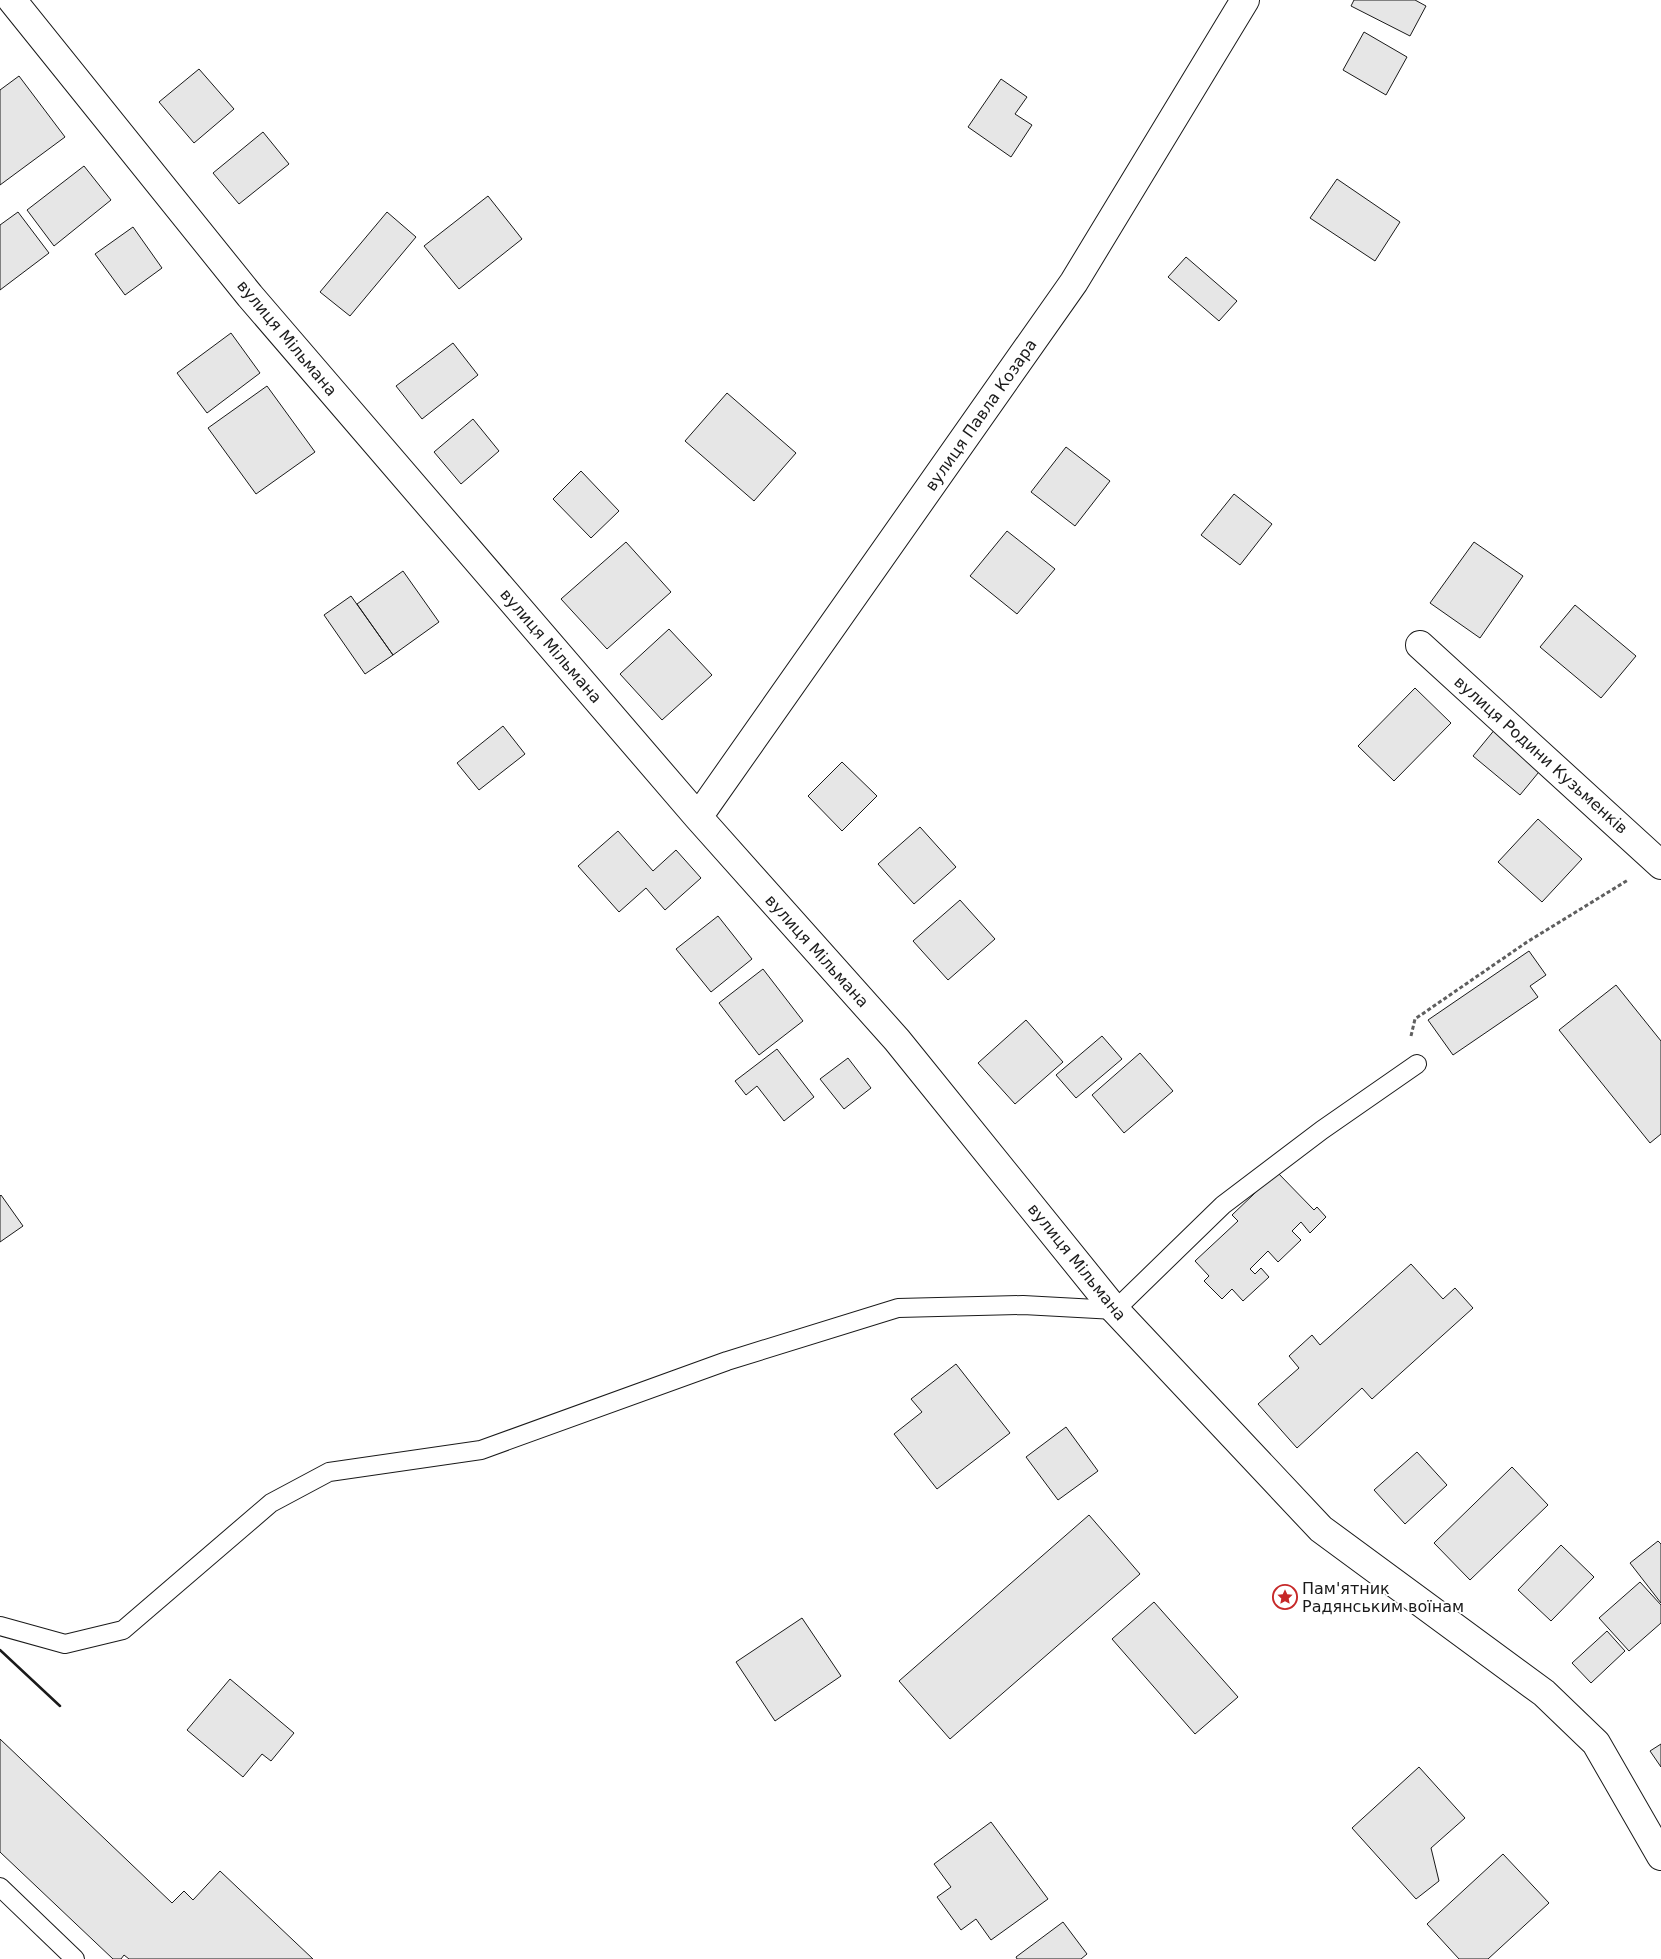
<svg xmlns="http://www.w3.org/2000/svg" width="1661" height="1959" font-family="'DejaVu Sans',sans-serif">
<rect width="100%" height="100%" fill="#fff"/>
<path fill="#e6e6e6" stroke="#1a1a1a" d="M1354 0H1415L1426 6 1410 36 1351 6Z
M1364 32 1407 57 1386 95 1343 70Z
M199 69 234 109 194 143 159 102Z
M19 76 65 137 0 185V90Z
M1001 79 1027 97 1015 114 1032 125 1011 157 968 127Z
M263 132 289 164 239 204 213 173Z
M84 166 111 200 54 246 27 210Z
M1337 179 1400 222 1375 261 1310 218Z
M488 196 522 239 459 289 424 246Z
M18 212 49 253 0 290V225Z
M387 212 416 237 350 316 320 292Z
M133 227 162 268 125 295 95 254Z
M1186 257 1237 301 1219 321 1168 277Z
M231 333 260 373 207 413 177 373Z
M453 343 478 375 422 419 396 386Z
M267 386 315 452 256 494 208 428Z
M727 393 796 453 754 501 685 441Z
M473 419 499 451 461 484 434 452Z
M1066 447 1110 481 1075 526 1031 492Z
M581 471 619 511 591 538 553 499Z
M1234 494 1272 524 1240 565 1201 535Z
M1007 531 1055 569 1017 614 970 576Z
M626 542 671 592 607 649 561 599Z
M1474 542 1523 576 1480 638 1430 603Z
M403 571 439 622 393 655 357 604Z
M351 596 393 655 365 674 324 615Z
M1575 605 1636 656 1601 698 1540 647Z
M669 629 712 675 662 720 620 674Z
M1415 688 1451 723 1394 781 1358 746Z
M503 726 525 754 479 790 457 763Z
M1496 728 1543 767 1520 795 1473 756Z
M842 762 877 796 842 831 808 796Z
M1538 819 1582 859 1542 902 1498 862Z
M920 827 956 867 914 904 878 864Z
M618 831 653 871 676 850 701 878 665 910 646 888 619 912 578 866Z
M960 900 995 939 948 980 913 941Z
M718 916 752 959 711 992 676 949Z
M1529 951 1546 975 1530 986 1538 997 1453 1055 1428 1020Z
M763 969 803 1021 759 1055 719 1003Z
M1616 985 1661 1041V1134L1650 1143 1559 1030Z
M1026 1020 1063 1062 1015 1104 978 1063Z
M1102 1036 1122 1059 1076 1098 1056 1075Z
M777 1049 814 1097 784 1121 757 1086 746 1095 735 1081Z
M1140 1053 1173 1091 1124 1133 1092 1095Z
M848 1058 871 1088 844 1109 820 1079Z
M1277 1172 1314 1210 1317 1207 1326 1217 1310 1233 1301 1222 1292 1231 1301 1240 1278 1262 1268 1251 1250 1269 1255 1274 1261 1268 1269 1277 1243 1301 1232 1289 1222 1299 1204 1281 1209 1276 1195 1261 1238 1221 1232 1215Z
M1 1195 23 1226 0 1242V1196Z
M1411 1264 1443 1299 1455 1288 1473 1308 1372 1399 1362 1388 1297 1448 1258 1404 1299 1368 1289 1356 1312 1335 1320 1345Z
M956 1364 1010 1433 937 1489 894 1434 922 1412 911 1399Z
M1066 1427 1098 1471 1058 1500 1026 1457Z
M1417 1452 1447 1485 1405 1524 1374 1490Z
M1512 1467 1548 1505 1470 1580 1434 1543Z
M1089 1515 1140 1574 950 1739 899 1681Z
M1658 1541 1661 1544V1603L1630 1563Z
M1561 1545 1594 1577 1551 1621 1518 1590Z
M1640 1582 1661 1605V1623L1629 1651 1599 1618Z
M1154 1602 1238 1697 1195 1734 1112 1639Z
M802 1618 841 1676 775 1721 736 1662Z
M1607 1631 1625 1651 1591 1683 1572 1663Z
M230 1679 294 1733 271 1761 262 1754 243 1777 187 1730Z
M0 1739 172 1903 184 1891 193 1900 220 1871 313 1959H129L124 1955 121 1959H113L0 1852Z
M1661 1744V1767L1650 1751Z
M1419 1767 1465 1818 1431 1848 1439 1881 1416 1899 1352 1828Z
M991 1822 1048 1899 991 1940 976 1919 961 1930 937 1897 951 1887 934 1864Z
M1503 1854 1549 1903 1488 1959H1459L1427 1924Z
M1063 1922 1087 1954 1081 1959H1017L1016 1957Z"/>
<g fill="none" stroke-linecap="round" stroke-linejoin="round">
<defs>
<path id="lane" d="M0 1626 65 1644 123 1630 271 1503 329 1472 481 1450 727 1361 898 1308 1023 1305 1115 1310 1223 1205 1322 1130 1417 1064
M0 1887 75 1959"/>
<path id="street" d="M12 0 250 296 698 817 897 1040 1115 1310 1321 1529 1544 1693 1596 1743 1661 1856
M1420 645 1661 865
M698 817 1074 282 1245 0"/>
</defs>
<use href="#lane" stroke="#1a1a1a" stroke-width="20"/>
<use href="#street" stroke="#1a1a1a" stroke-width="30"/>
<path stroke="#5f5f5f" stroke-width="3" stroke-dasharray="4 2.5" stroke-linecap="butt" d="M1411 1036 1415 1019 1527 942 1628 880"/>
<use href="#lane" stroke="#fff" stroke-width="18"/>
<use href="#street" stroke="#fff" stroke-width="28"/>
<path stroke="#1a1a1a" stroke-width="2.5" d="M0 1650 60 1706"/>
</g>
<defs>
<symbol id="sight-ring" viewBox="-11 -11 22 22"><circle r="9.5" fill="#fff" stroke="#c62828" stroke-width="1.5"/><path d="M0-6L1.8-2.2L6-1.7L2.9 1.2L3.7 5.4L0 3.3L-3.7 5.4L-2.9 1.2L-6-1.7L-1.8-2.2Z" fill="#c62828"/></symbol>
</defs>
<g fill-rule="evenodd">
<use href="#sight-ring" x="1271" y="1583" width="28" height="28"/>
</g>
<g text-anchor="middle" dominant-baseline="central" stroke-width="4" stroke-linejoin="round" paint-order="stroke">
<g font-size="16" fill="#1a1a1a" stroke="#fff">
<text transform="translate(287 338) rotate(50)">вулиця Мільмана</text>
<text transform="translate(981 415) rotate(-55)">вулиця Павла Козара</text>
<text transform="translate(551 646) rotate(49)">вулиця Мільмана</text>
<text transform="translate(1541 755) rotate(42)">вулиця Родини Кузьменків</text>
<text transform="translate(817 951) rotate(48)">вулиця Мільмана</text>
<text transform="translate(1077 1262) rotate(51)">вулиця Мільмана</text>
</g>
<g font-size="16" fill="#1a1a1a" stroke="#fff" text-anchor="start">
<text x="1302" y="1588">Пам'ятник<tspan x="1302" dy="18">Радянським воїнам</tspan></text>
</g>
</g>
</svg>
